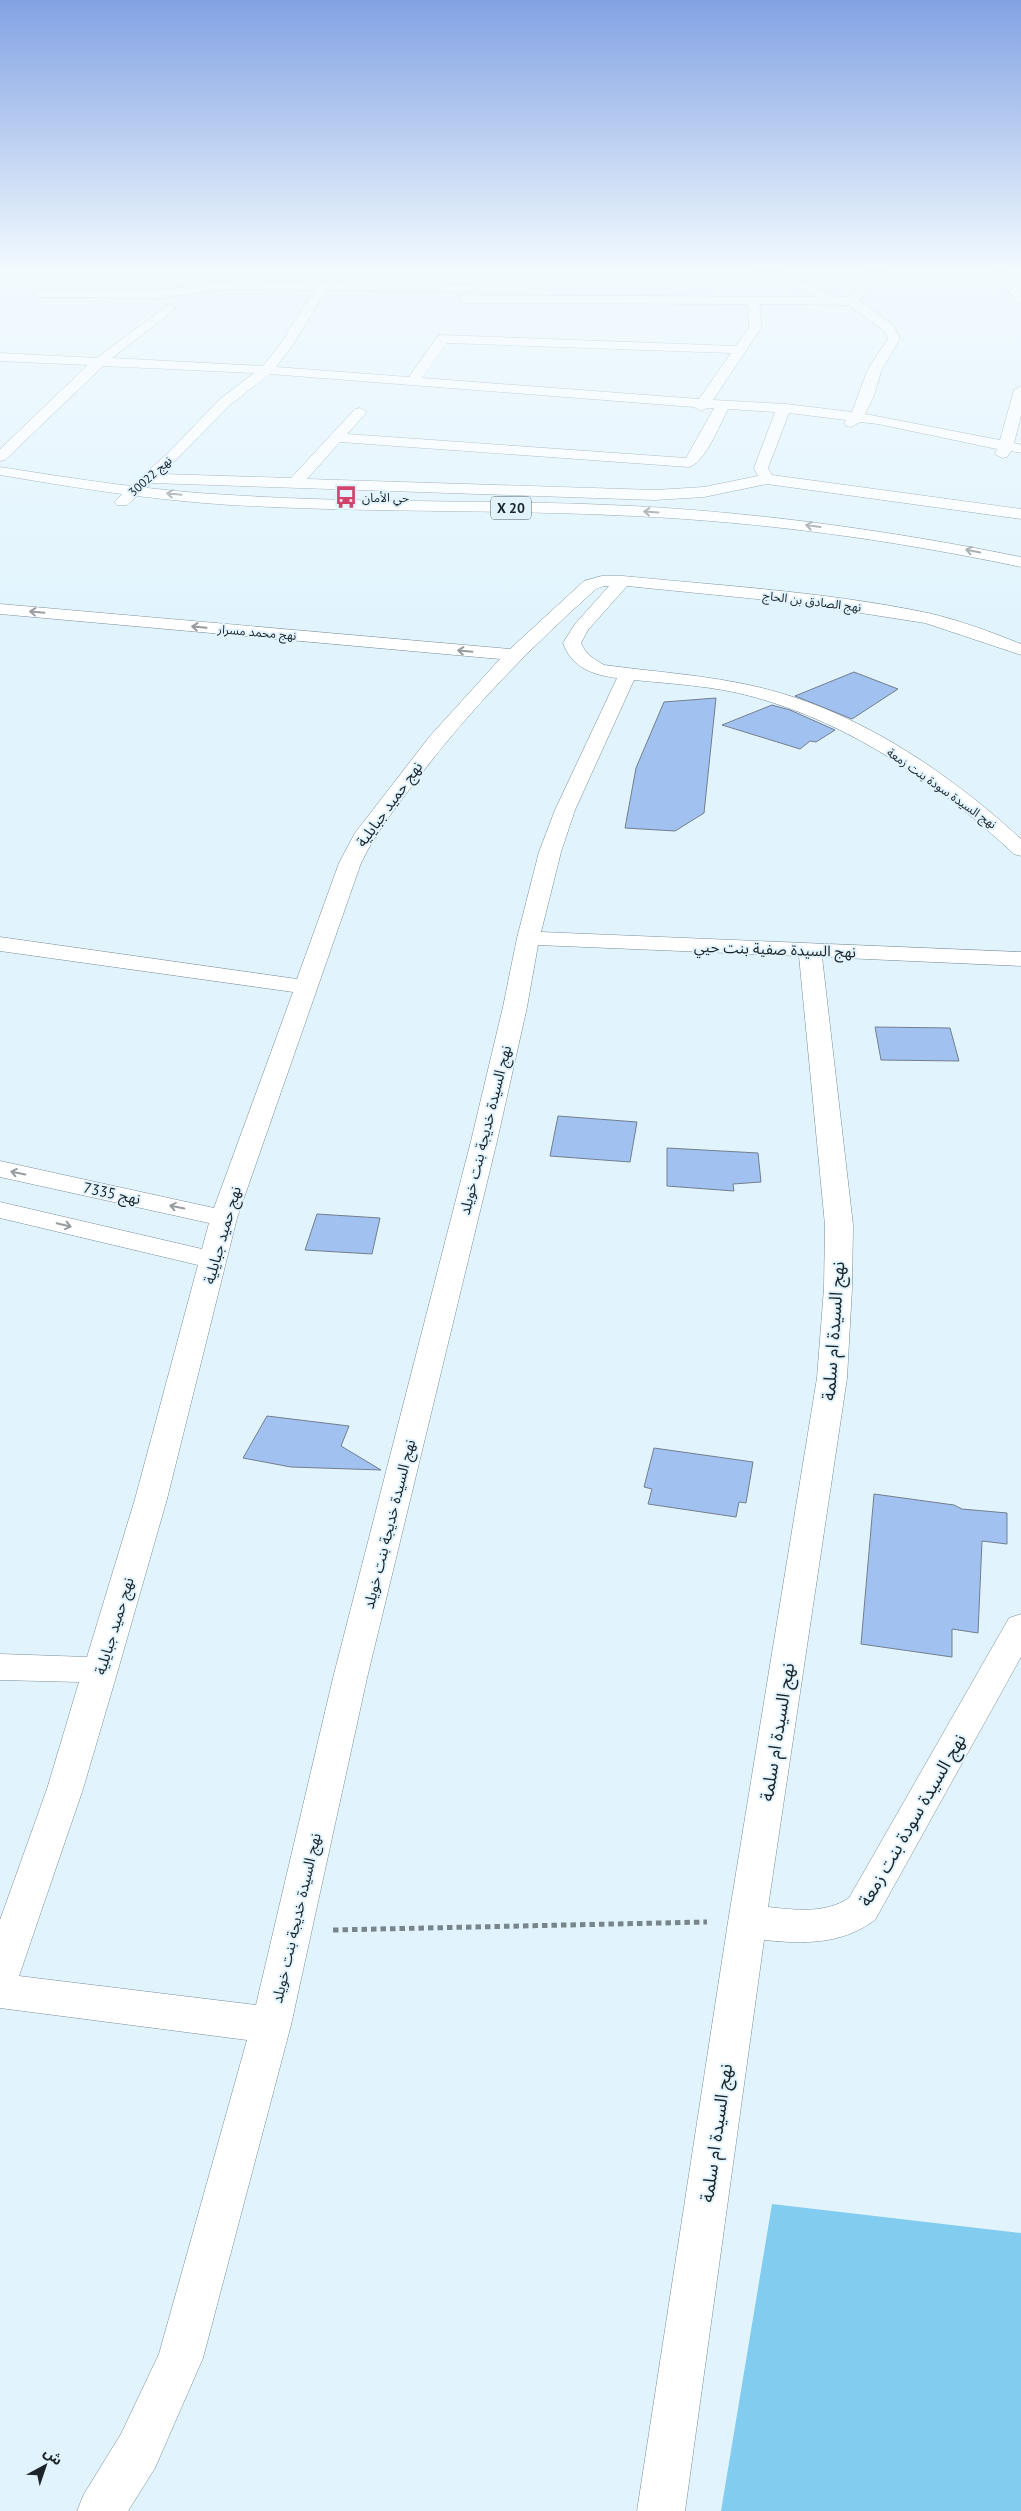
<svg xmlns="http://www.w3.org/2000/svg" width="1021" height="2511" font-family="'PT Sans','Noto Sans Arabic',sans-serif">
<rect width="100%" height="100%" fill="#e1f4fd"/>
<path fill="#82cdef" d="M772 2204 1021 2233V2511H721Z"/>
<path fill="#a1c2f0" stroke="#727e8f" d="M854 672 898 689 852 719 795 696Z
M716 698 704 813 675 831 625 828 636 768 664 702Z
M772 705 790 710 835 730 816 742 810 741 800 749 722 725Z
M875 1027 950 1028 959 1061 881 1060Z
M558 1116 637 1122 630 1162 550 1156Z
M667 1148 758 1153 761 1182 733 1184 734 1191 667 1186Z
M317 1214 380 1218 372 1254 305 1250Z
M267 1416 349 1426 341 1446 381 1470 291 1467 243 1458Z
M654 1448 753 1462 746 1503 739 1502 736 1517 648 1504 652 1489 644 1487Z
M874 1494 954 1505 962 1509 1007 1513V1544L982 1541 978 1633 952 1629V1657L861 1644Z"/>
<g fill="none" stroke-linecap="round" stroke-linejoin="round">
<defs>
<path id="minor" d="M759 271H776L837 297H849L872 271H885L859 300 894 326 900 339 882 369 873 398 865 414 1000 440 1014 390 1021 386V416L1014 443 1021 445V453L1011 451 1007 457 1002 458 995 454 997 449 878 424 860 422 851 427 846 426 844 423 846 420 789 413 768 468 772 475 1021 509V519L767 484 704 497 655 500 152 483 127 505H117L114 502 117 499 168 453 220 399 254 373 103 366 5 460 0 461V449L88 365 0 361V353L97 358 169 304 175 308 173 311 112 358 263 366 282 342 314 290 227 289 161 298 38 297 32 293 34 290H161L227 281 305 282 299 277 305 273 322 283 472 285V291L468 292 326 290 294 343 276 367 409 377 438 336 443 335 736 346 749 328 748 304 464 303 458 299 464 295 818 297ZM760 304 849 305 884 331 888 339 868 369 852 412 786 404 713 400 761 328ZM447 343 731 353 699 399 422 378ZM270 374 694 407 701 411 707 408H714L686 458 347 434 367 412 360 408 355 409 291 478 162 474 230 405ZM728 409 775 412 754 468 758 476 704 487 655 490 307 479 340 442 689 467C705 463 720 424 728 409Z
M993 271H1005L1021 291V303L1017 302Z
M602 576H623C724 586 828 592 928 613 959 620 991 632 1021 644V655L925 623 797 603 627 586 588 630 581 643C585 654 594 659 604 665 655 672 707 675 758 687 856 710 947 771 1021 839V856L1014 854C940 785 852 724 754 697 715 686 674 684 634 680L575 810 561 852 541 932 1021 952V966L822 957 853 1225 852 1288 847 1378 768 1907C796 1910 825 1914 849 1898L1009 1618 1021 1614V1657L875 1920C841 1945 804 1944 764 1940L685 2511H637L728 1922 817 1378 824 1288 825 1225 799 956 538 945 527 1007 497 1141 367 1678 291 2025 203 2358 155 2468 128 2511H77L84 2494 121 2434 159 2354 247 2040 0 2008V1920L47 1789 79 1682 0 1680V1654L87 1657 135 1499 198 1265 0 1218V1202L202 1249 209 1223 0 1177V1161L214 1208 293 992 0 951V937L297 979 339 863 355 833 430 736 500 659 0 614V604L510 649 584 581ZM604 586H609L575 624 563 643C572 668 593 675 617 678L555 810 539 852 517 938 503 1007 471 1141 333 1678 256 2005 19 1976 83 1789 118 1670 167 1499 237 1218 361 863C376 832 397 806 418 778 471 708 531 647 596 589Z"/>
<path id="highway" d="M0 467C76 479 153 491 230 495 364 504 499 499 633 506 763 513 893 531 1021 557V567C893 540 763 522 633 516 499 509 364 513 230 505 153 500 76 488 0 475Z"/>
</defs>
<use href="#minor" stroke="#788e98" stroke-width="1"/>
<use href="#highway" stroke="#788e98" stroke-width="1"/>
<path stroke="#78868c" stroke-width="5" stroke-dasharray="5.5 4" stroke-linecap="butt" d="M333 1930 707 1922"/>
<use href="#minor" fill="#fff" fill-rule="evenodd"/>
<use href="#highway" fill="#fff" fill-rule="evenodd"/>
</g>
<defs><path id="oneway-shaft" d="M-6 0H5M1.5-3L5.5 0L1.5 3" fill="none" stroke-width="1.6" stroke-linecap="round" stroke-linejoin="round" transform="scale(1.25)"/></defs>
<g stroke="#989c9e">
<use href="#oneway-shaft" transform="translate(174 494) rotate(-174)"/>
<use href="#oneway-shaft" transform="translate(651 512) rotate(-176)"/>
<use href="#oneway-shaft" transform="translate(813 526) rotate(-172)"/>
<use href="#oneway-shaft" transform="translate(973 551) rotate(-169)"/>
<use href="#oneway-shaft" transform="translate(37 612) rotate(-175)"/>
<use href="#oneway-shaft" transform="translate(199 627) rotate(-175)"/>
<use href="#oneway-shaft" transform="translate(465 651) rotate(-175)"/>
<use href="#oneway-shaft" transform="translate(18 1173) rotate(-168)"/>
<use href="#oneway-shaft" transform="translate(177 1207) rotate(-168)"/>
<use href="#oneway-shaft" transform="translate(64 1225) rotate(13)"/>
</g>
<linearGradient id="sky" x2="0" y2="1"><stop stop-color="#82a2e3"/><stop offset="0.43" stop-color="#f2fafe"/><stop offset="1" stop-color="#f2fafe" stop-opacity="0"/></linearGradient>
<rect width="1021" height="623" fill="url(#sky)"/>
<defs>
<symbol id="bus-bare" viewBox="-9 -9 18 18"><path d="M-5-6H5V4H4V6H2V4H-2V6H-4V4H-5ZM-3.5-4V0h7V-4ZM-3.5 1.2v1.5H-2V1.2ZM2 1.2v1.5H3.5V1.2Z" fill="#d2446c" stroke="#e1f4fd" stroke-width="2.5" paint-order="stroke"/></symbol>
</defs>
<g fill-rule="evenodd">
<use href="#bus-bare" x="330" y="481" width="32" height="32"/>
</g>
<g text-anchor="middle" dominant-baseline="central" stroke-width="4" stroke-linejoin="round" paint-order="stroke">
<g font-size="12" fill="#1b2428" stroke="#e1f4fd">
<text transform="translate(150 476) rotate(-42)">نهج 30022</text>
<text transform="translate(812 601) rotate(7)">نهج الصادق بن الحاج</text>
<text transform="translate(257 632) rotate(5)">نهج محمد مسرار</text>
<text transform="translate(942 788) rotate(35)">نهج السيدة سودة بنت زمعة</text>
</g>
<g font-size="12" fill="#1b2428" stroke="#e1f4fd" text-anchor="start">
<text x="362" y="497">حي الأمان</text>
</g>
<rect fill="#e1f4fd" stroke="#566268" stroke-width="1" x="491" y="496.5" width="40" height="23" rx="4"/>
<g font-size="14" font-weight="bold" fill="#1b2428">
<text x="511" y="508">X 20</text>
</g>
<g font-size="15" fill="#1b2428" stroke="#e1f4fd">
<text transform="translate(389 804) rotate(-54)">نهج حميد جبايلية</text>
<text transform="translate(775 949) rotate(2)">نهج السيدة صفية بنت حيي</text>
<text transform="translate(485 1130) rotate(-76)">نهج السيدة خديجة بنت خويلد</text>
<text transform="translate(112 1193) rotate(12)">نهج 7335</text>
<text transform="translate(222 1235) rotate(-74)">نهج حميد جبايلية</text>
<text transform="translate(389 1524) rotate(-76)">نهج السيدة خديجة بنت خويلد</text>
<text transform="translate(114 1626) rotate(-73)">نهج حميد جبايلية</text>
<text transform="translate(296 1918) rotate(-77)">نهج السيدة خديجة بنت خويلد</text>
</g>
<g font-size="18" fill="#1b2428" stroke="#e1f4fd">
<text transform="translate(833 1331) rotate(-86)">نهج السيدة ام سلمة</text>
<text transform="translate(777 1732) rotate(-81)">نهج السيدة ام سلمة</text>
<text transform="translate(912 1820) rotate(-60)">نهج السيدة سودة بنت زمعة</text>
<text transform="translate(716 2133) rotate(-82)">نهج السيدة ام سلمة</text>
</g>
</g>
<g transform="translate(45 2466) rotate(40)" stroke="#e1f4fd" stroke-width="4" paint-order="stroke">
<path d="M0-4L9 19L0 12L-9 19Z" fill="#1b2428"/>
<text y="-8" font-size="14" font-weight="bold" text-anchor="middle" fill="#1b2428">ش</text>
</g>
</svg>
